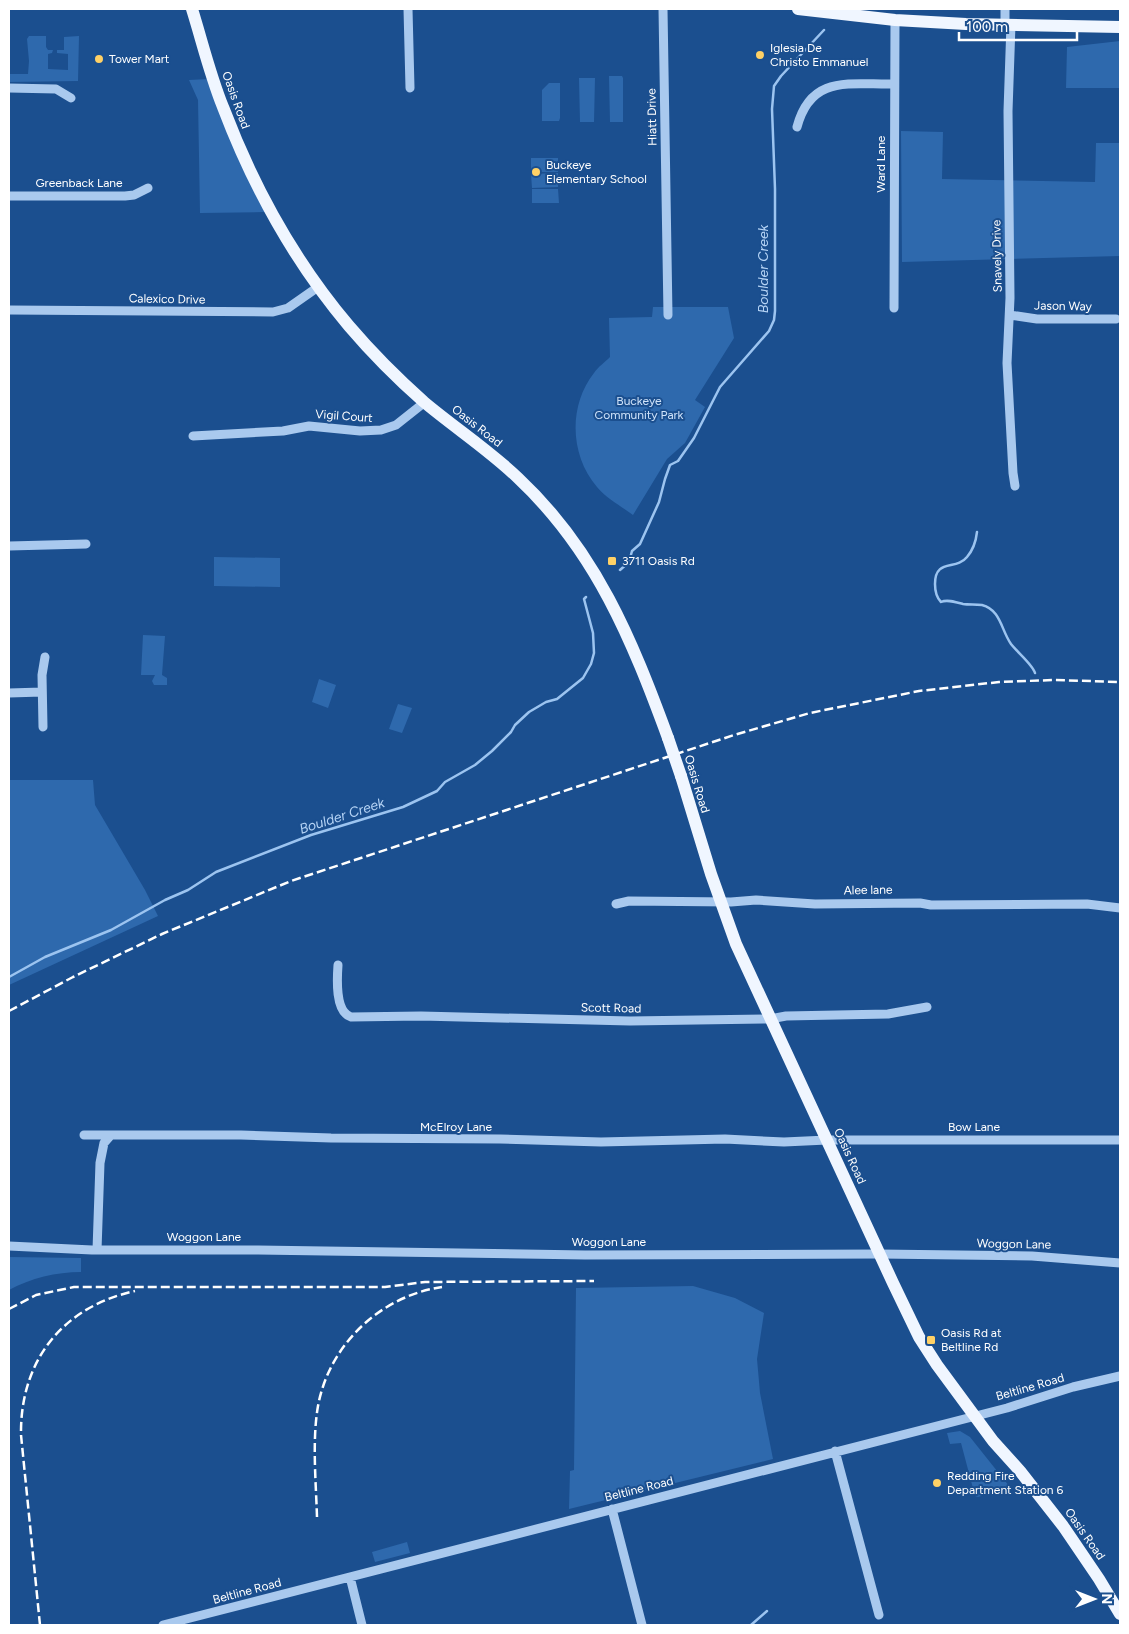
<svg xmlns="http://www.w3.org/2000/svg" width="1129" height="1634" font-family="Figtree,sans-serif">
<rect width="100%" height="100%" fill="#1b4f8f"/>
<path fill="#2e69ad" d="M29 36H46V47L48 50H53L52 53 48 54V69L68 70V54L57 53V50H64V37L79 36 78 81 9 82V74H28L29 61 27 39Z
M1120 41V88H1066L1067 47Z
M609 76H622L623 78V122H610Z
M579 78H595L594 122H580Z
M209 79 265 212 200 213 198 100 189 80Z
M549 83H560V118L559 121H542V90Z
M901 131 943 132 942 179 1095 182 1096 143H1120V256L902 262Z
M531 158H558V172H531Z
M558 173V187L532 188 531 174Z
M532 189H558L559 203H532Z
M653 307H728L734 338 695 400 705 407 685 443 667 459 633 515C621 506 607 499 597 487 570 456 568 406 594 373 598 367 605 362 610 357L609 318 652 317Z
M214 557 280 558V587L214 586Z
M143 635 165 636 162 675 167 678V685H154L152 681 155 675H141Z
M319 679 336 685 328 708 312 702Z
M398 704 412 708 402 733 389 729Z
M9 780H93L95 805 145 890 158 916 9 985Z
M9 1257 81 1258V1272C56 1272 31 1278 9 1290Z
M693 1286 735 1298 764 1313 757 1359 760 1393 773 1459 569 1509 570 1471 574 1470 576 1288Z
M960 1431 970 1437 1009 1486 1007 1488 978 1497 975 1496 961 1443 950 1444 947 1433Z
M407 1542 410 1553 375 1562 372 1552Z"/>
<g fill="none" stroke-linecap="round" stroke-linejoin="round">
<path stroke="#9cc4f0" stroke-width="2.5" d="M977 532C976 541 973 550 967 557 956 571 935 558 935 584 935 590 937 598 941 602 947 599 956 602 963 604 969 605 976 604 982 605 1001 610 1001 630 1011 644 1017 652 1033 665 1035 673
M620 570 629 562 632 551 640 544 659 502 665 479 670 465 678 461 694 438 720 387 769 331 774 320 775 311V189L772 109 774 86 781 76 824 30
M9 977 45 957 111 930 165 900 188 890 216 872 311 835 403 807 437 791 445 782 475 765 492 751 511 732 515 725 529 712 546 702 557 699 583 678 591 664 594 653 593 633 584 599 586 597
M751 1625 767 1611"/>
<path stroke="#a9c9ee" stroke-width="9" d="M408 9 410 88
M663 9 668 315
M1005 24V9
M1011 24 1008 111 1010 298 1007 363 1013 473 1015 486
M9 88 56 89 71 98
M797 127C811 74 850 85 894 84
M9 196H125L134 195 148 188
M894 308 895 20
M9 310 273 312 288 308 318 287
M1010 315 1037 319H1116
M193 436 283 431 309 426 360 431 381 430 396 425 425 402
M9 546 86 544
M9 693 42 692
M43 727 42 675 45 657
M616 904 629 901 731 902 756 900 815 904 920 903 931 905 1087 904 1120 908
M338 965C337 979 335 1012 351 1017L421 1016 630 1021 770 1019 786 1016 888 1014 927 1007
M84 1135H241L331 1138 500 1139 601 1142 725 1139 784 1142 827 1140H1120
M9 1246 92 1250H258L585 1255 880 1254 1032 1256 1120 1263
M97 1250 100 1163 104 1143 111 1135
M835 1451 879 1615
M612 1509 642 1625
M350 1577 362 1625
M163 1625 1007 1408 1073 1387 1120 1376"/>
<path stroke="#f0f6ff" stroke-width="12" d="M192 9C202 41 210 75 223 107 253 186 294 261 349 326 372 353 398 379 424 402 455 428 489 450 518 478 596 551 632 640 668 738
M798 9 895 20 966 24 1120 27
M681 776 711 874 736 944 893 1283 919 1337 937 1365 993 1441 1020 1471 1063 1526 1099 1579 1120 1614"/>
<path stroke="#fff" stroke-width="2.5" stroke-dasharray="9 4" stroke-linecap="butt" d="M9 1011 73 977 162 934 291 881 734 735 810 713 919 691 999 682 1054 680 1120 682
M9 1309 36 1295 74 1287H385L425 1282 594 1281
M317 1517C316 1483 312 1440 318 1406 329 1345 380 1296 442 1287
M40 1625 21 1435C20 1361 62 1307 135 1291"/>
<path stroke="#f0f6ff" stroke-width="12" d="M668 738 681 776"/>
</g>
<g fill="#ffd166" stroke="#1b4f8f" stroke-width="2">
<circle cx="760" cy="55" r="5"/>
<circle cx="99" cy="59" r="5"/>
<circle cx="536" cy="172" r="5"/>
<rect x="607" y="556" width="10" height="10" rx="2.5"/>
<rect x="926" y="1335" width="10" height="10" rx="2.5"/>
<circle cx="937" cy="1483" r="5"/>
</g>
<g text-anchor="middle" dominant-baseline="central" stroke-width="4" stroke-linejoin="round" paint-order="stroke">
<g font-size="12" fill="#fff" stroke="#1b4f8f" text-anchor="start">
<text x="770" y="48">Iglesia De<tspan x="770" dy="14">Christo Emmanuel</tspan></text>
<text x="109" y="59">Tower Mart</text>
<text x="546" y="165">Buckeye<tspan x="546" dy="14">Elementary School</tspan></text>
<text x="622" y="561">3711 Oasis Rd</text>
<text x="941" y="1333">Oasis Rd at<tspan x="941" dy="14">Beltline Rd</tspan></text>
<text x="947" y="1476">Redding Fire<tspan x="947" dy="14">Department Station 6</tspan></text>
</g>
<g font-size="12" fill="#fff" stroke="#1b4f8f">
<text transform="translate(236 100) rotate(70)">Oasis Road</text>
<text transform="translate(652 117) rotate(-91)">Hiatt Drive</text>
<text transform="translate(881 164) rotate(-90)">Ward Lane</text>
<text x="79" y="183">Greenback Lane</text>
<text transform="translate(997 256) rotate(-91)">Snavely Drive</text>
<text transform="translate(167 299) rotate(1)">Calexico Drive</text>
<text transform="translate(1063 306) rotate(1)">Jason Way</text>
<text transform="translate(344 416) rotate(4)">Vigil Court</text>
<text transform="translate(477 426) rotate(38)">Oasis Road</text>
<text transform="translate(697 784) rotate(73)">Oasis Road</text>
<text transform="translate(868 890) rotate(-1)">Alee lane</text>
<text transform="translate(611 1008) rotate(1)">Scott Road</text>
<text x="456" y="1127">McElroy Lane</text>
<text x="974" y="1127">Bow Lane</text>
<text transform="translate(850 1156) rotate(65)">Oasis Road</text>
<text x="204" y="1237">Woggon Lane</text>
<text x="609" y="1242">Woggon Lane</text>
<text transform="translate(1014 1244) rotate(1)">Woggon Lane</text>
<text transform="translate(1030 1387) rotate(-16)">Beltline Road</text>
<text transform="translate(639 1489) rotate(-14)">Beltline Road</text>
<text transform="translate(1085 1534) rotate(55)">Oasis Road</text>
<text transform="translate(247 1591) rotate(-15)">Beltline Road</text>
</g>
<g font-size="12" fill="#cfe3fa" stroke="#1b4f8f">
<text x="639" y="401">Buckeye<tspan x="639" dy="14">Community Park</tspan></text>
</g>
<g font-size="14" font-style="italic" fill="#b5d3f5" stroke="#1b4f8f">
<text transform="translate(763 269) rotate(-90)">Boulder Creek</text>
<text transform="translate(342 816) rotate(-18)">Boulder Creek</text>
</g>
</g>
<rect width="1129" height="1634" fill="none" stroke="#ffffff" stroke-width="20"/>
<g transform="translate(1094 1599) rotate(90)" stroke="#1b4f8f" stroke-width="4" paint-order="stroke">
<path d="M0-4L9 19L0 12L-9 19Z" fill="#ffffff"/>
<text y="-8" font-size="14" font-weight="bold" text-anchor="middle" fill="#ffffff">N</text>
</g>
<path d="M959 32v8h118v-8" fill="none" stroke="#ffffff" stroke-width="2.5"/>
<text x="966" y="32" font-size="15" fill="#ffffff" stroke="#1b4f8f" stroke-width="4" paint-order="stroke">100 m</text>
</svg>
